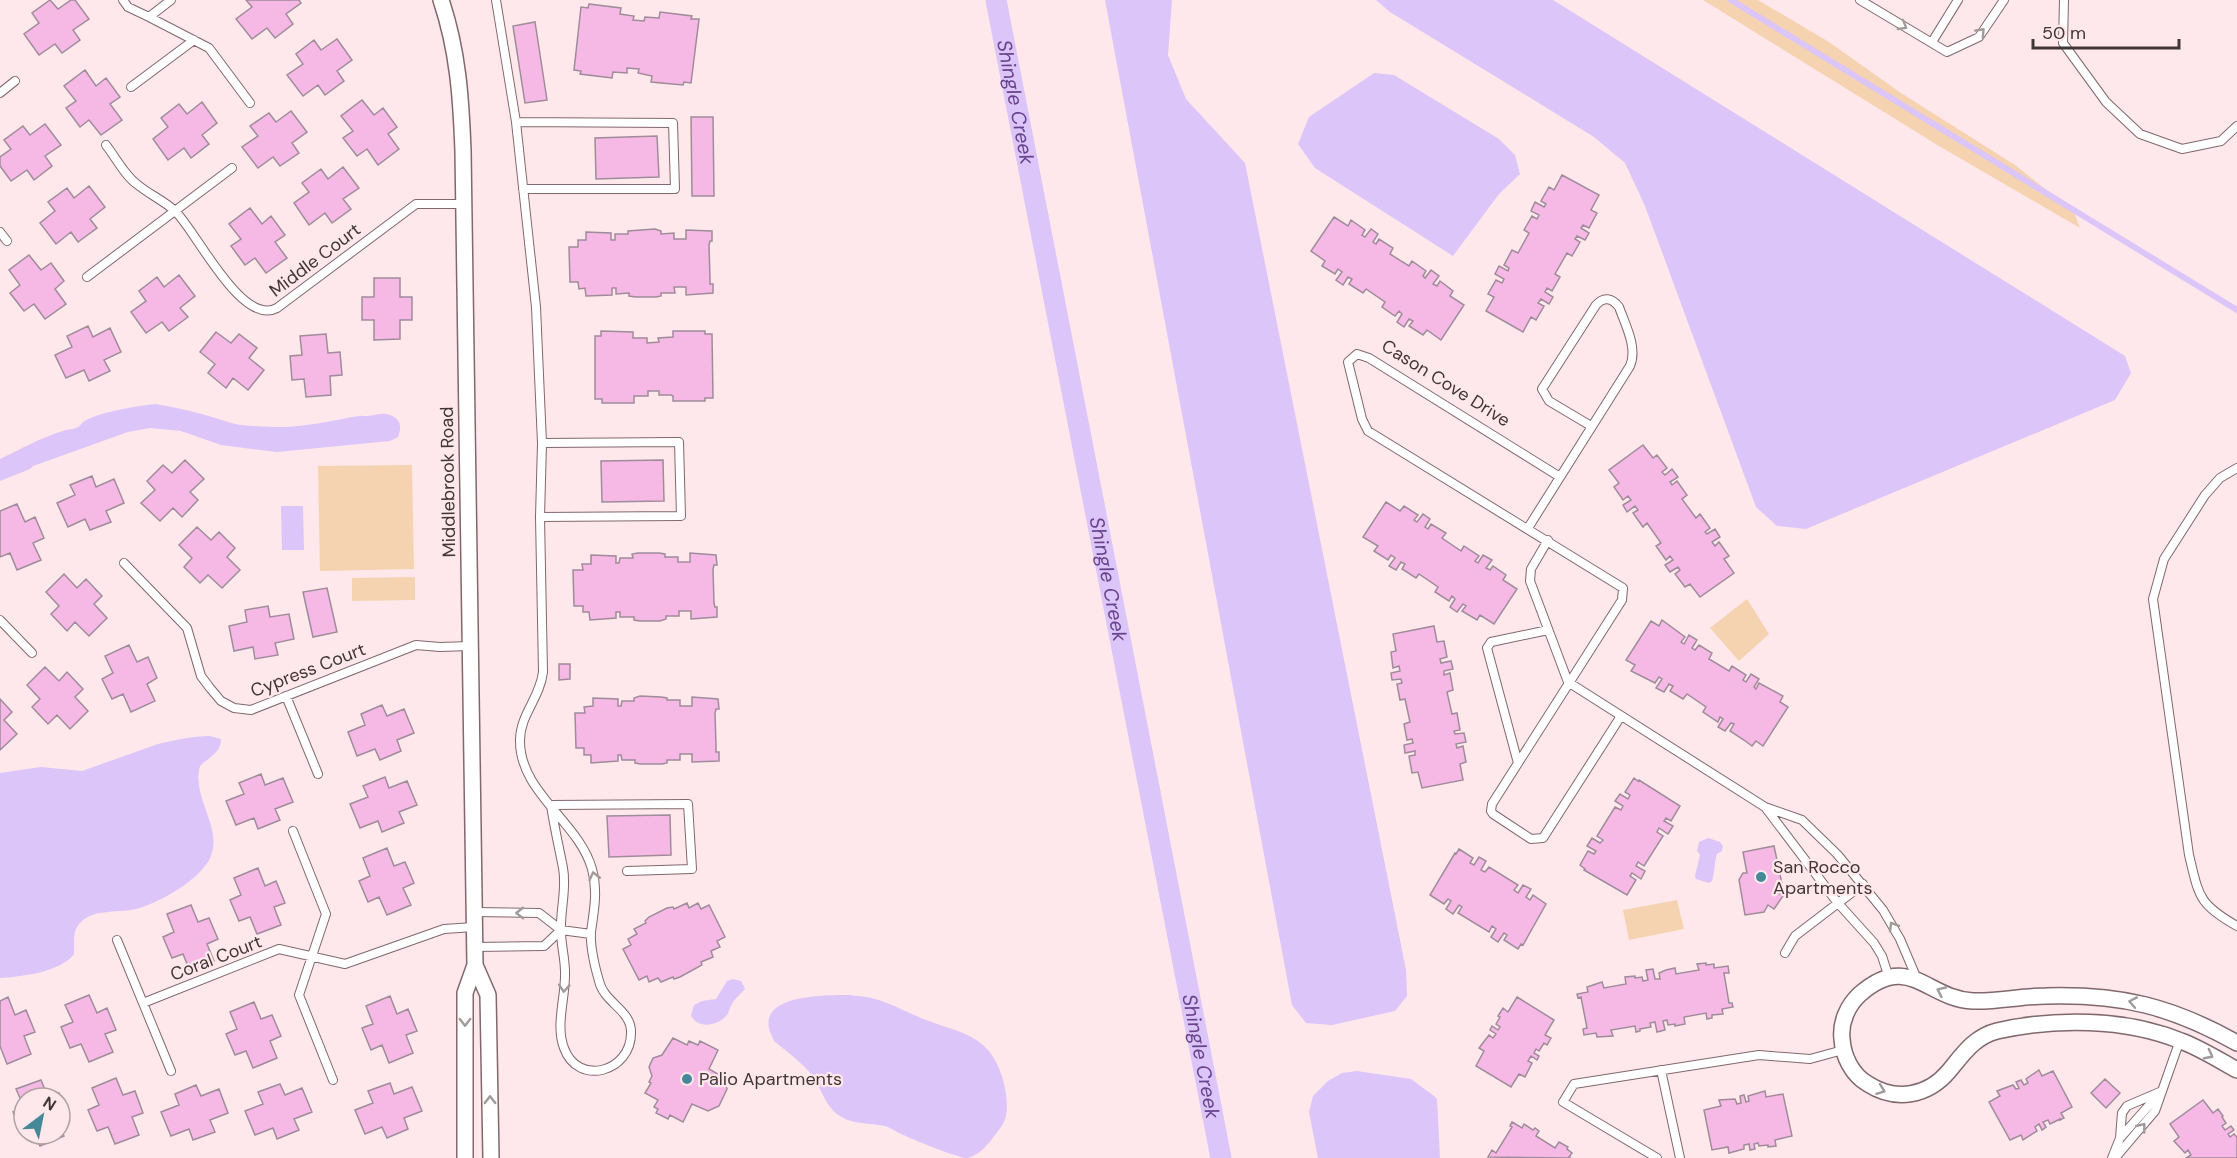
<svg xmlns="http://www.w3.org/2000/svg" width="2237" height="1158" font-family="'DM Sans',sans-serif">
<rect width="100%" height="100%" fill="#fee8ec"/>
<path fill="#f6d3b0" d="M1703 0H1758L1829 42 1901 93 2015 165 2074 212 2080 228 1939 146Z
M412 465 414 569 320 571 318 466Z
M415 577V600L352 601V578Z
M1747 599 1769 634 1739 661 1710 628Z
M1677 900 1684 929 1629 940 1623 910Z"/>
<path fill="#dcc5f8" d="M1105 0H1172L1168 55 1186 99 1245 163 1406 970 1407 996 1395 1011 1332 1025 1306 1023 1292 1005Z
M1376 0H1553L2125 356 2131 373 2115 400 1806 529 1777 526 1756 507 1645 206 1625 163 1594 137 1390 12Z
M1374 73 1394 75 1499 139 1515 155 1520 174 1499 194 1453 256 1315 168 1298 144 1309 117Z
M155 404C183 408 209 416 235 424 244 426 271 427 281 427 307 427 334 420 359 416 362 415 365 417 368 416 375 415 382 412 390 415 401 419 402 427 398 437L390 441 277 452 221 445 181 431 150 428 128 432 33 466 30 469 0 481V459C19 450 42 437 63 431 67 429 71 430 76 428 79 427 81 424 83 422 98 412 137 406 155 404Z
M281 506H303L304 550H282Z
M210 736 221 739C221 753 209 757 200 766 191 798 224 828 210 858 200 880 159 903 136 909 116 914 90 907 77 927 72 935 75 945 74 954 61 972 20 977 0 978V773L41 767 82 771 158 744C176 740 192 736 210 736Z
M1708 838 1720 842 1723 846 1722 851 1717 854C1714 863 1715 871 1712 881L1709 883 1696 879 1695 876 1700 855 1697 851 1699 842Z
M733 979 741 981 745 989C741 994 735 998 732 1004 729 1009 729 1014 725 1017 715 1027 696 1028 691 1015L694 1005 702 1001 716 999 727 981Z
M848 995C856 996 866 996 875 999 894 1004 911 1015 929 1021 947 1028 968 1032 983 1045 1000 1059 1010 1094 1006 1116 1004 1125 997 1132 992 1139 986 1147 977 1156 967 1158 958 1158 900 1135 892 1129 879 1121 856 1127 840 1116 825 1107 822 1089 812 1075 802 1063 788 1052 775 1042 746 995 821 995 848 995Z
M1357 1071 1411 1079 1434 1096 1437 1099 1440 1158H1318L1309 1112 1313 1096 1328 1081 1342 1073Z"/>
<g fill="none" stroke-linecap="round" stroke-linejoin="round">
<path stroke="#dcc5f8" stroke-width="6" d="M1731 0 2237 310"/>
<path stroke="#dcc5f8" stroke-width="21" id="s1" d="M996 0 1221 1158"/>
</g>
<path fill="#f6b9e6" stroke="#9f8c9a" stroke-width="1.5" d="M50 0 58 9 71 0H75L89 19 73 30 80 40 62 53 55 44 39 55 24 34 39 23 32 13Z
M246 0H299L301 3 286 14 293 24 275 38 267 28 252 39 236 19 252 7Z
M589 4 621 8 620 14 634 16 633 20 644 21 645 17 659 18 660 12 692 16 691 19H699L691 83 684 82 683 85 651 82 652 76 638 73 639 69 627 68V73L613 72 612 78 580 74 581 71 574 70 581 7 588 8Z
M535 22 547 100 525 103 513 26Z
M337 39 352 60 337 71 344 81 325 95 318 85 303 96 287 75 303 64 296 54 314 40 321 50Z
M85 70 96 86 106 78 120 97 110 104 122 120 101 135 89 120 80 127 66 108 76 101 64 86Z
M362 100 374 115 383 108 397 127 388 134 399 149 378 165 367 149 357 156 343 138 353 131 341 116Z
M202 102 217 123 202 135 209 144 191 158 184 148 168 160 153 139 168 127 161 118 179 104 187 114Z
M291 111 307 132 292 143 299 153 280 166 273 157 258 168 242 147 258 136 250 126 269 113 276 122Z
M691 117H713L714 196H692Z
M45 124 61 145 45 156 52 166 34 180 27 170 11 181 0 166V157L11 149 4 140 23 126 30 135Z
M657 136 659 177 596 179 595 138Z
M343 167 359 188 343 199 351 209 332 223 325 213 309 225 294 203 309 192 302 183 321 169 328 179Z
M1562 175 1599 195 1591 210 1597 213 1589 228 1583 225 1581 228 1589 233 1585 240 1577 236 1575 239 1580 242 1572 256 1567 253 1555 274 1560 277 1552 291 1547 288 1545 292 1553 297 1549 304 1541 299 1538 303 1544 306 1536 320 1531 317 1523 332 1486 311 1494 297 1488 294 1496 280 1502 283 1504 279 1495 274 1499 266 1508 271 1509 268 1504 265 1512 250 1518 253 1529 233 1524 230 1532 216 1537 219 1539 215 1531 211 1535 202 1544 207 1546 204 1541 201 1549 187 1554 190Z
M89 186 105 207 90 219 97 228 78 242 71 232 56 244 40 223 55 211 48 202 67 188 74 198Z
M250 208 262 224 271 216 285 235 275 242 287 258 266 273 255 258 245 265 231 246 241 239 229 224Z
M1334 217 1348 226 1351 220 1365 230 1362 235 1365 237 1371 229 1378 234 1373 242 1376 244 1379 239 1393 248 1390 254 1409 266 1412 261 1426 271 1423 276 1425 278 1431 270 1439 276 1433 284 1437 286 1440 281 1453 291 1450 296 1464 305 1441 340 1427 330 1423 335 1409 326 1413 321 1409 319 1404 327 1397 322 1402 314 1399 311 1395 316 1382 307 1385 302 1366 289 1363 293 1349 284 1352 279 1348 277 1343 285 1336 280 1342 272 1338 269 1335 274 1322 266 1325 261 1311 251Z
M655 229 661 231V234L674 233V239H686V230L712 231V241H710L709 245 710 279V284H713V293L686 295V287H674L675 293H661V296L656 297H636L629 296V293L616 294V288H612V295L586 296 585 288 579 289 578 282H570L569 247H578V240H586V232L611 233V240H615V234H628V231Z
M29 255 41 270 51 263 64 281 55 289 66 304 45 319 34 304 24 311 10 293 20 285 9 270Z
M179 275 195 296 180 308 188 317 169 331 162 322 146 333 131 312 146 301 139 291 157 277 164 287Z
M374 278H400V297H412V320H400V339L374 340V320H362V297H374Z
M88 326 93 337 110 328 121 352 104 360 110 371 89 381 84 370 66 378 55 355 72 347 67 336Z
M601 331 633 332V338H647V343L659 342 658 338 673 337V331H705V334H712L713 398H705V401H673V396L671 395H659V391H648V396H634V403H602V399H595V336H601Z
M216 332 231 343 239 334 257 348 249 358 264 370 248 390 233 378 226 388 208 373 215 364 200 352Z
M326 334 328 353 340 352 342 375 330 376 331 395 306 397 304 379 292 380 290 356 302 355 300 336Z
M1643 445 1653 458 1657 455 1667 468 1662 472 1665 475 1672 469 1678 477 1670 482 1672 485 1677 481 1687 495 1682 499 1696 518 1700 514 1710 528 1705 532 1707 534 1715 529 1720 537 1712 542 1715 546 1719 542 1729 556 1724 559 1734 573 1700 597 1690 584 1685 587 1675 574 1680 570 1678 567 1670 572 1665 565 1673 560 1670 556 1666 560 1656 546 1661 543 1647 523 1643 527 1633 513 1638 510 1635 506 1627 512 1623 505 1631 500 1628 496 1623 500 1614 487 1619 483 1609 470Z
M185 460 204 479 190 492 198 500 182 517 173 508 160 521 141 503 155 490 147 481 163 465 172 473Z
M663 460 664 501 602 502 601 461Z
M92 476 96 487 114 479 124 503 106 511 111 522 90 530 85 519 68 527 57 503 75 495 70 485Z
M1386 502 1400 511 1404 506 1418 515 1414 520 1417 522 1423 514 1430 519 1425 527 1428 529 1431 524 1446 533 1442 538 1461 551 1464 546 1479 556 1475 561 1478 563 1483 555 1492 560 1486 568 1490 570 1493 566 1506 575 1503 580 1517 589 1494 624 1480 615 1477 620 1462 611 1466 606 1463 604 1457 612 1450 607 1455 599 1452 596 1449 601 1435 592 1438 587 1419 574 1416 578 1402 569 1405 564 1401 562 1396 570 1389 566 1395 558 1391 555 1388 560 1374 551 1378 546 1363 537Z
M17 504 25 522 35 517 44 538 33 543 41 560 17 570 10 553 0 557V511Z
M197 527 211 540 219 532 235 548 227 557 240 570 222 588 208 575 200 583 184 567 192 558 179 545Z
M638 553H659L665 554V557H678V562H690V553L716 555 717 565H714L713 569 714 603 715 607H717V617L691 619V611H679V616H666V619L660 621H640L634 620V617H620V612H616V618L590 620 589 612H583V606H574L573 570H583L582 564H591V555L616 556V563H619L620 558H633L632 554Z
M64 574 77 588 86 579 102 596 94 604 107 618 89 636 75 622 67 631 51 614 59 606 46 592Z
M327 588 337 632 313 637 303 592Z
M268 606 270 617 289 614 294 639 275 643 278 655 255 659 253 647 234 651 229 626 247 622 245 610Z
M1662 620 1685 637 1681 642 1684 644 1689 635 1697 640 1692 648 1695 650 1699 645 1712 653 1709 659 1729 671 1732 666 1746 675 1743 680 1746 682 1751 674 1759 679 1754 687 1756 689 1759 683 1783 696 1780 702 1788 707 1763 746 1756 741 1752 746 1744 740 1730 731 1734 724 1731 723 1725 731 1718 727 1723 719 1720 717 1718 722 1703 712 1706 707 1687 694 1683 699 1670 691 1673 686 1669 684 1664 692 1656 688 1662 679 1659 677 1655 683 1631 671 1635 665 1626 660 1651 621 1659 626Z
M1434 626 1437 642 1444 641 1447 657 1440 659 1441 663 1451 661 1453 669 1444 671V675L1450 673 1453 690 1447 692 1452 714 1457 713 1460 730 1454 731 1455 734 1464 733 1466 742 1456 744 1457 748 1463 746 1466 762 1460 764 1463 780 1422 788 1418 772 1412 773 1409 756 1415 755V751L1405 753 1404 745 1413 743 1412 739 1407 740 1404 724 1410 722 1405 699 1400 700 1397 684 1402 683 1401 679 1392 680 1391 673 1400 671 1399 666 1393 668 1391 652 1396 651 1393 634Z
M129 645 137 662 148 657 157 678 147 684 155 701 131 712 123 694 112 699 102 679 113 673 105 656Z
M559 664H570V679L559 680Z
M45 667 59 681 67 672 83 689 75 697 88 711 70 729 57 715 48 724 32 707 40 699 27 685Z
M640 696 661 697 667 698V700H680V706H692V697L718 699 719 709H716L715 713 716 746V752H719V761L692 762V754H680V760H667V763L662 764H641L635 763V760H622L621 755H618V761L591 763V755H584V748H576L575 713H585L584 707 593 706V698L618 699V706H621L622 701H634V698Z
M0 699 12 712 4 720 17 734 0 750Z
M382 705 387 716 404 709 414 733 397 740 401 751 380 760 375 749 357 756 348 732 365 725 361 714Z
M261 774 265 785 283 778 293 802 275 809 280 820 258 829 254 818 236 825 226 801 244 794 239 783Z
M385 777 389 788 407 781 417 805 399 812 404 823 382 832 378 821 360 828 350 804 368 797 363 786Z
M1634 778 1638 781 1639 780 1680 806 1671 821 1666 818 1664 821 1673 826 1668 834 1659 828 1657 832 1663 836 1644 866 1638 862 1636 866 1645 871 1641 879 1632 873 1630 876 1636 880 1627 895 1584 870 1585 869 1580 865 1588 851 1594 854 1596 851 1587 846 1592 838 1600 843 1603 840 1597 836 1615 807 1621 810 1623 806 1615 801 1620 794 1628 799 1630 795 1625 792Z
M670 815 671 855 609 857 607 816Z
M1774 846 1782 884 1777 892 1783 896 1774 909 1768 905 1764 912 1745 915 1739 880 1743 873H1747L1743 852Z
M387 848 394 866 405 862 414 883 403 888 411 905 387 915 379 897 368 902 359 881 370 876 363 858Z
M1459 849 1473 858 1470 863 1474 865 1479 857 1486 861 1481 870 1485 872 1489 867 1518 885 1514 890 1518 893 1523 885 1531 889 1526 897 1530 900 1533 895 1546 904 1523 945 1521 944 1518 949 1504 940 1507 935 1504 933 1498 942 1491 937 1496 929 1492 926 1489 932 1458 913 1462 907 1459 905 1453 914 1446 909 1451 901 1448 899 1444 904 1430 895 1455 853 1456 854Z
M258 868 265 886 276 881 285 903 274 907 281 925 257 934 250 917 239 921 230 900 241 895 234 878Z
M687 903 689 908 698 903 701 909 709 905 725 937 717 941 720 947 711 951 713 957 701 962 702 965 680 977 674 979 673 977 661 982 658 978 649 982 647 976 639 980 623 949 631 945 628 939 637 934 634 929 646 923 645 921 649 917 667 908 673 907 674 909Z
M191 905 198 922 209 918 218 939 207 944 214 961 190 971 183 954 172 958 163 937 174 932 167 914Z
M1706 963V965L1714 964V968L1728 966 1729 973H1724L1729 1003H1732L1733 1007 1722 1009 1723 1014 1712 1015V1018L1707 1019 1706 1013 1684 1017 1685 1024 1675 1026V1024L1668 1025 1667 1020 1663 1021 1665 1030 1657 1032 1655 1022 1650 1023 1651 1027 1640 1029V1031L1636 1032 1635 1026 1611 1030 1613 1036 1597 1037 1596 1033 1584 1035 1583 1029 1587 1028 1581 997 1578 998 1577 994 1588 992 1587 987 1602 982 1604 988 1626 984 1625 977 1635 976V978L1642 977 1643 981 1648 980 1646 970 1653 969 1655 979H1660L1659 973 1666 970 1675 968 1676 974 1699 970 1697 964Z
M89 995 97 1013 107 1008 116 1030 105 1034 113 1052 89 1062 81 1044 70 1048 61 1027 73 1022 65 1005Z
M390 996 397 1014 408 1009 417 1031 406 1035 413 1053 389 1063 382 1045 371 1050 362 1028 373 1024 366 1006Z
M8 997 15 1015 26 1010 35 1032 24 1036 31 1054 7 1064 0 1046V1001Z
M1517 997 1554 1020 1545 1035 1551 1038 1547 1045 1544 1043 1539 1051 1536 1049 1534 1053 1539 1056 1537 1060 1531 1056 1528 1061 1532 1063 1525 1077 1519 1074 1511 1087 1476 1066 1484 1051 1479 1048 1489 1035 1493 1038 1496 1034 1490 1030 1492 1026 1498 1030 1500 1027 1496 1024 1500 1017 1498 1016 1503 1008 1508 1012Z
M254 1002 261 1019 272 1015 281 1036 270 1041 277 1058 253 1068 246 1051 235 1055 226 1034 237 1029 230 1012Z
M673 1038 687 1045 689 1041 698 1045 700 1041 718 1050 709 1069 723 1077 727 1089 719 1106 708 1111 692 1104 683 1122 670 1115 668 1119 656 1113 658 1109 654 1107 658 1100 645 1093 651 1083 649 1082 652 1076 649 1067 653 1058 662 1055Z
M2039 1070 2042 1076 2053 1071 2072 1107 2061 1113 2064 1118 2060 1120V1119L2050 1124 2048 1120 2043 1122 2046 1127 2042 1130 2039 1124 2035 1127 2037 1131 2023 1140 2021 1135 2010 1140 1989 1102 2000 1096 1997 1091 2013 1085 2016 1089 2019 1088 2016 1082 2021 1080 2024 1085 2028 1083 2026 1079Z
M116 1078 123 1095 135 1091 143 1113 132 1117 139 1135 115 1144 108 1127 97 1131 88 1110 99 1105 92 1088Z
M2105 1079 2120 1093 2106 1108 2091 1093Z
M41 1080 48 1097 59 1093 68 1114 60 1117V1098H24V1132L22 1133 13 1112 24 1107 16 1089Z
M390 1083 394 1094 412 1087 422 1111 404 1118 408 1129 387 1138 382 1127 365 1134 355 1110 373 1103 368 1091Z
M280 1084 285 1095 302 1088 312 1112 294 1119 299 1130 277 1139 273 1128 255 1135 245 1111 263 1104 258 1092Z
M196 1085 201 1096 219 1089 228 1113 210 1120 215 1132 193 1140 189 1129 171 1136 161 1112 179 1105 175 1094Z
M1765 1091 1766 1097 1783 1094 1792 1136 1775 1140 1776 1146 1768 1147V1145L1759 1146 1758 1143 1754 1144 1755 1149 1750 1150 1749 1144 1744 1145V1149L1729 1153 1728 1147 1712 1150 1704 1110 1721 1106 1719 1100 1735 1099 1737 1104 1741 1103 1740 1096 1744 1095 1746 1102 1749 1101 1748 1096Z
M2203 1100 2213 1113 2218 1109 2223 1116 2222 1117 2226 1123 2222 1126 2225 1130 2231 1126 2234 1130 2228 1134 2230 1137 2234 1134 2237 1137V1158H2186L2191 1155 2188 1150 2185 1153 2174 1141 2179 1137 2170 1124Z
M1512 1122 1522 1128 1524 1124 1533 1130 1535 1128 1539 1131 1536 1136 1555 1148 1559 1142 1568 1147 1567 1149 1572 1153 1569 1157 1571 1158 1488 1157 1492 1150 1496 1153 1512 1127 1510 1126Z
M60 1127 64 1136 40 1146 35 1134H60Z"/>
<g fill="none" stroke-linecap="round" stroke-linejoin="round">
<defs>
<path id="service" d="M123 0 128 7 149 17 171 0
M496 0 516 122 536 307 542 443 540 517 543 672C540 698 520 715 520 740 519 792 579 822 592 869 598 891 594 910 591 932 590 946 595 967 599 981 604 1003 632 1010 631 1033 631 1072 578 1087 564 1048 555 1025 566 996 565 972 565 958 561 945 561 931 560 910 567 889 563 868 559 847 554 826 551 805
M1860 0 1947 52 1979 37 2004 0
M2064 0 2063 43 2106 102 2140 134 2182 149 2221 141 2237 126
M149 17 209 48 250 103
M1932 42 1958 0
M131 87 194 40
M0 93 15 81
M516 122 673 123 675 189H523
M106 145C116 158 125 176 138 185 150 195 165 201 176 212 197 233 242 327 277 308L416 204H464
M0 232 7 241
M87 277 232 168
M2237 468 2220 478 2205 495 2164 559 2153 599 2189 855C2199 896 2198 904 2237 926
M1560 477 1369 358 1357 354 1348 362 1362 419 1368 431 1623 588 1622 600 1492 804 1491 811 1493 814 1531 839 1543 838 1621 716
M540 517 681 516 679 442 542 443
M1528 528 1630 366C1638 348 1625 324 1619 307 1612 298 1604 296 1596 305L1542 389 1549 401 1591 426
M1548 540 1531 569 1530 581 1568 682 1765 807 1802 820 1837 854 1883 910 1900 939 1917 979
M124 563 187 628 201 676 210 688 221 701 234 708 251 710 416 645 440 647 470 646
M0 620 32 653
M286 696 318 774
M1518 763 1487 648 1491 642 1548 630
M551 805 688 804 692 869 627 871
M1765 807 1837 902 1874 943 1882 956 1889 978
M293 831 326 914 299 995 333 1080
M473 912 539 913 561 930 591 934
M117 940 171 1071
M475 947 544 946 561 930
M1785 953 1795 936 1863 884
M143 1003 279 949 345 964 444 929 474 927
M1661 1070 1680 1158
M2121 1137 2159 1094
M1657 1158 1563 1102 1574 1084 1759 1055 1810 1059 1843 1050
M2112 1158 2120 1138 2122 1113 2127 1106 2162 1091
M2115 1158 2155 1111 2180 1040"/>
<path id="minor" d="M441 0C458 51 461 97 463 151L475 965 465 993V1158
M475 965 488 995 491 1158
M2237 1043C2171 1006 2121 994 2046 996 2021 996 1997 1002 1973 1001 1927 999 1909 951 1860 994 1848 1005 1840 1022 1842 1039 1843 1056 1852 1075 1868 1084 1896 1102 1928 1096 1949 1071 1963 1054 1974 1037 1997 1031 2054 1018 2125 1018 2181 1041 2200 1048 2219 1060 2237 1070"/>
</defs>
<use href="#service" stroke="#80686c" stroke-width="10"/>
<use href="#minor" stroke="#80686c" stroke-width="18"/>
<use href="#service" stroke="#fff" stroke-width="8"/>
<use href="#minor" stroke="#fff" stroke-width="15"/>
</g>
<defs><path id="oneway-chevron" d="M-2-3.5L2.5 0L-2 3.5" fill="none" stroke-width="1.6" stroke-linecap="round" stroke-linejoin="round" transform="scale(1.5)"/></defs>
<g stroke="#a09a9b">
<use href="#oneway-chevron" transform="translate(1903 26) rotate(30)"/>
<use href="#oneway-chevron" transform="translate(1981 32) rotate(-47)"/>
<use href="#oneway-chevron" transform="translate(594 876) rotate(-103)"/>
<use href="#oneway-chevron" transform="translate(520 913) rotate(180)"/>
<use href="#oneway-chevron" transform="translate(1893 926) rotate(-121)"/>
<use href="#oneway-chevron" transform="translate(564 988) rotate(94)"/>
<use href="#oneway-chevron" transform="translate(1941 991) rotate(-155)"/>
<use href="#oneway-chevron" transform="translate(2133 1002) rotate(-169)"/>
<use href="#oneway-chevron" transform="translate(465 1022) rotate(90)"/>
<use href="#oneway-chevron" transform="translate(2209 1055) rotate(28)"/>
<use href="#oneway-chevron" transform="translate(1881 1090) rotate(20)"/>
<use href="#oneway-chevron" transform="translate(490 1100) rotate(-91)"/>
<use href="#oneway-chevron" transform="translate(2142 1127) rotate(-51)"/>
</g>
<g fill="#458998" stroke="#fee8ec" stroke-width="2">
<circle cx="1761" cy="877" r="6"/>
<circle cx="687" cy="1079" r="6"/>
</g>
<g text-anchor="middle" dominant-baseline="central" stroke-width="4.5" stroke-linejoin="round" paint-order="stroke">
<g font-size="18" fill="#403637" stroke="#fee8ec">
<text transform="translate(315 260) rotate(-37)">Middle Court</text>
<text transform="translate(1446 383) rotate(32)">Cason Cove Drive</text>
<text transform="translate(448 482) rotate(-91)">Middlebrook Road</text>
<text transform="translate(308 670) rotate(-21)">Cypress Court</text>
<text transform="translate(216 958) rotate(-21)">Coral Court</text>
</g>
<g font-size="18" fill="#403637" stroke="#fee8ec" text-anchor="start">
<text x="1773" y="867">San Rocco<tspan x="1773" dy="21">Apartments</tspan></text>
<text x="699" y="1079">Palio Apartments</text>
</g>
<g font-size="20" font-style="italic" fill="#68428c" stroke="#fee8ec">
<text stroke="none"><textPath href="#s1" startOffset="104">Shingle Creek</textPath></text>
<text stroke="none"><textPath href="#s1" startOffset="590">Shingle Creek</textPath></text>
<text stroke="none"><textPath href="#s1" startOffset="1076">Shingle Creek</textPath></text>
</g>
</g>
<g transform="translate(42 1116) rotate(32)"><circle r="28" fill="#fee8ec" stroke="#b2a1a4" stroke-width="1.5"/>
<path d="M0-4.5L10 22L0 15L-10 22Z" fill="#458998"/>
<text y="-9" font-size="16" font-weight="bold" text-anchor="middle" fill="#403637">N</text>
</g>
<path d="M2033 39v9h146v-9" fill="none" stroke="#403637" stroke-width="3"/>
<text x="2042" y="39" font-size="18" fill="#403637" stroke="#fee8ec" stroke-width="4.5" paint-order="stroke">50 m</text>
</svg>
